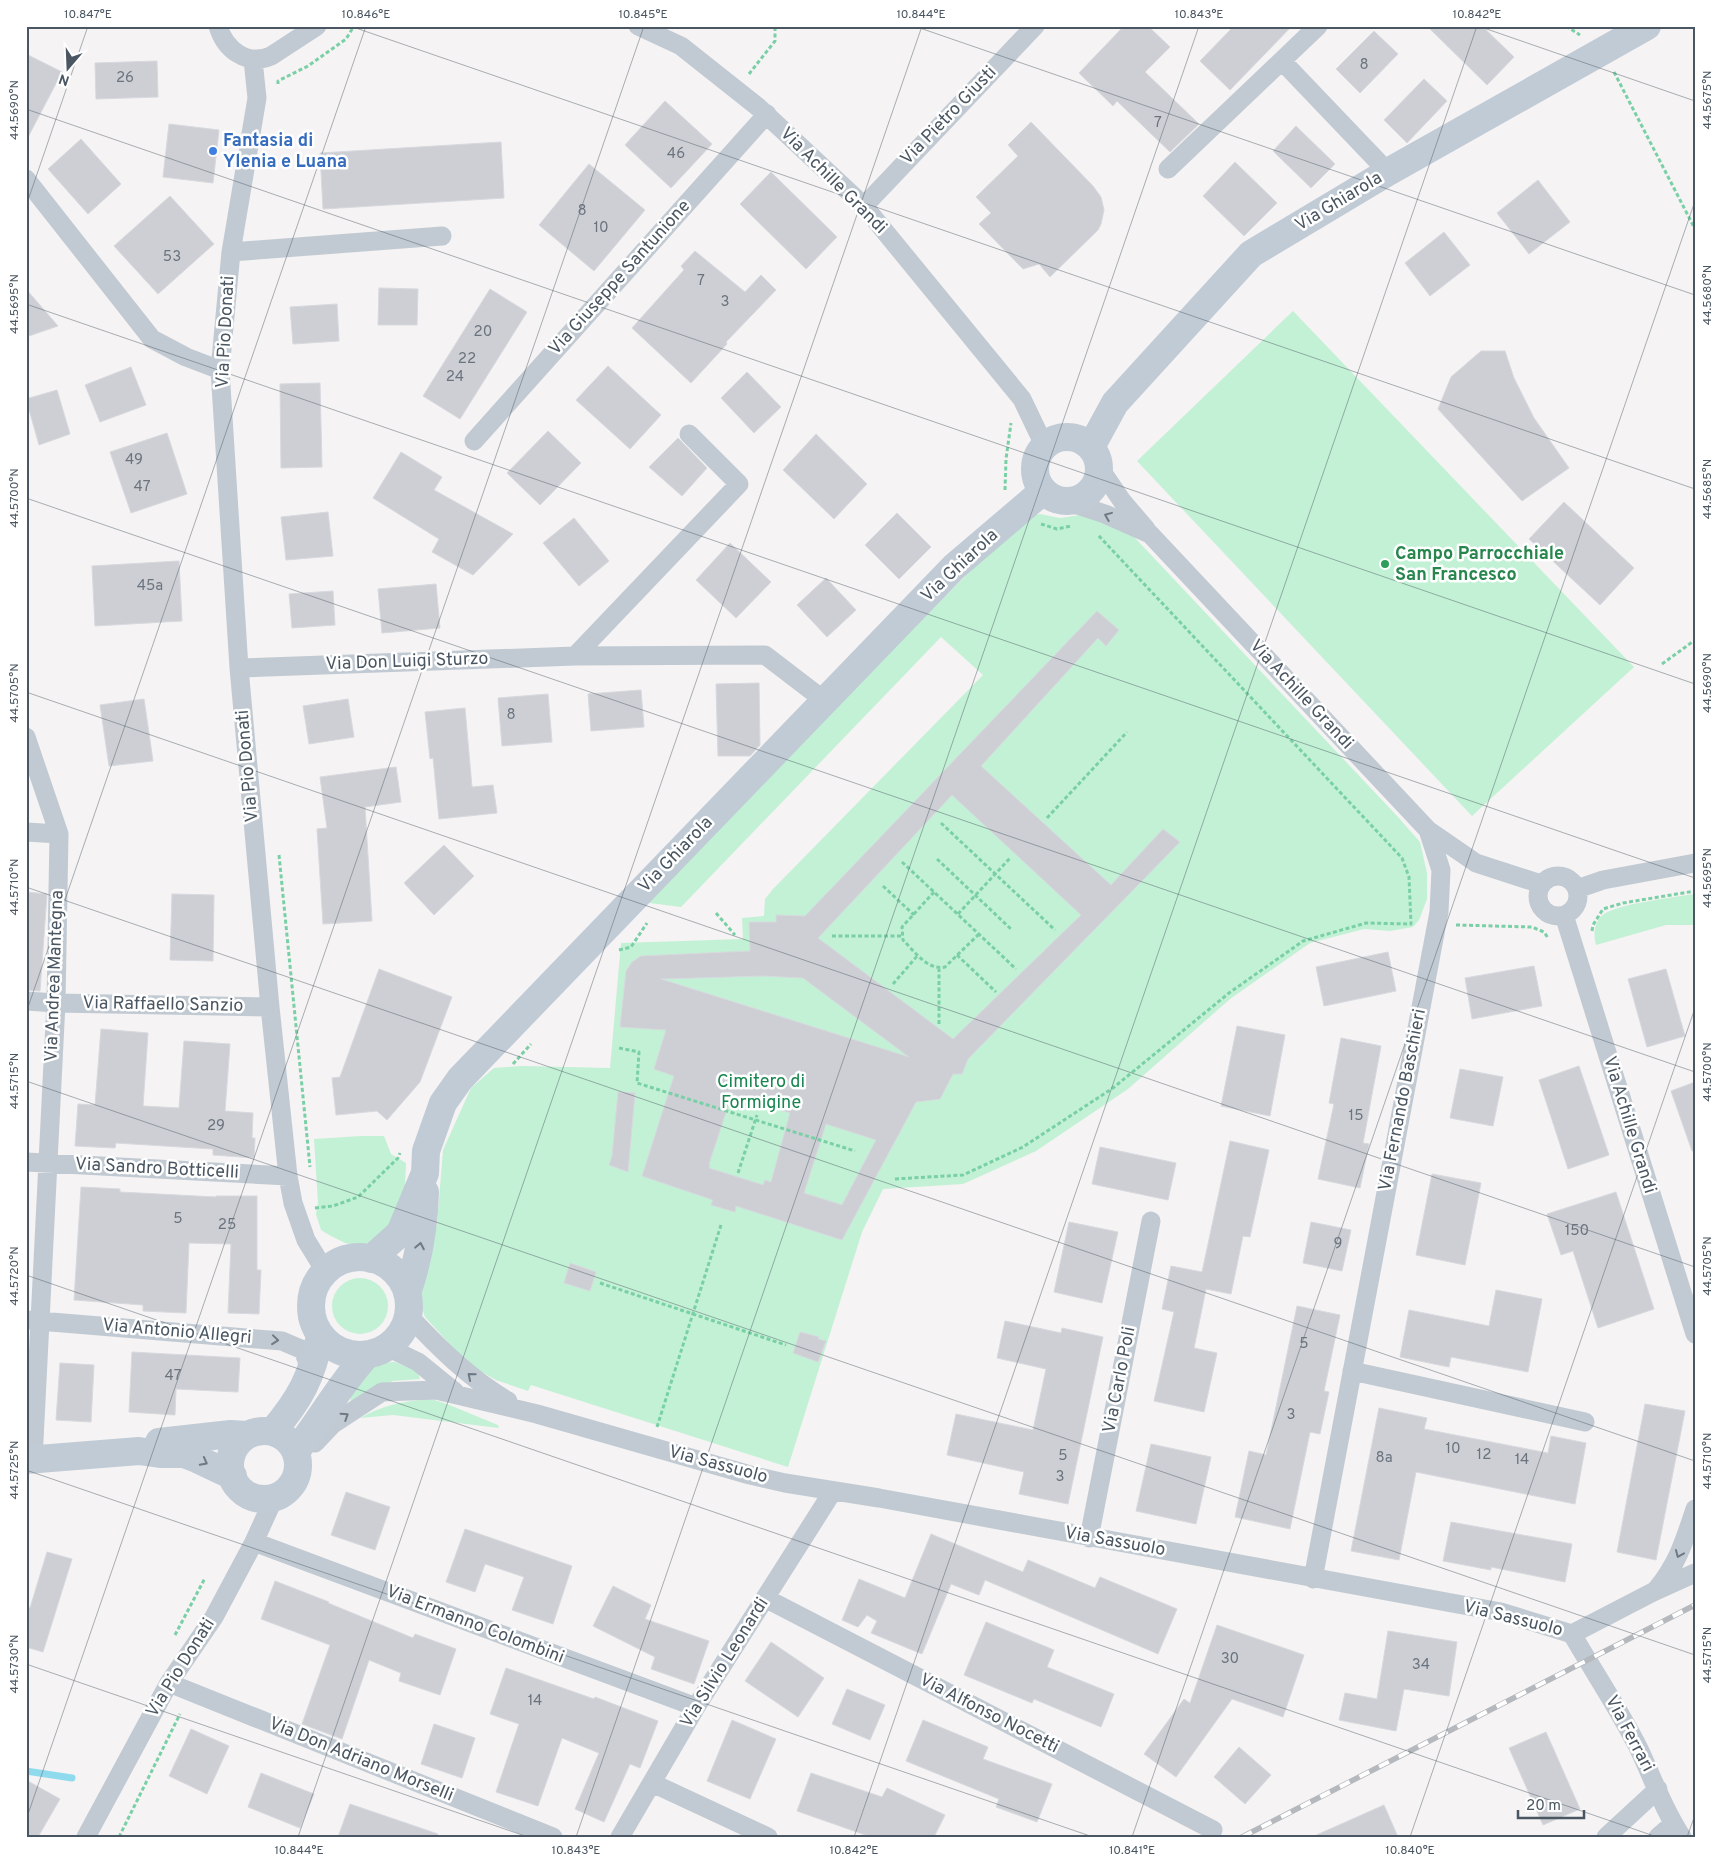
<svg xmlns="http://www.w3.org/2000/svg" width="1721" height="1863" font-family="Overpass,sans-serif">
<rect width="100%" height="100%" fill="#f5f3f3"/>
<path fill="#c3f1d5" d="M1293 311 1634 667 1472 816 1137 461Z
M1040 514 1060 518 1087 514 1120 522 1398 817 1420 842 1427 873V899L1419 920 1413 927 1390 931 1364 929 1310 943 1230 999 1128 1089 1036 1151 963 1184 883 1189 862 1232 788 1467 531 1385 528 1391 496 1380 468 1364 425 1317 419 1300 421 1277 437 1224 443 1150 471 1088 494 1068 522 1066 610 1068 621 943 743 939 742 918 764 916 765 899 773 889 983 675 941 637 681 907 642 902 1022 519Z
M1695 894V925H1666L1596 945C1593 934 1594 921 1604 914 1618 904 1675 897 1695 894Z
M361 1136H384L391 1154 406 1163 404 1205 398 1220 374 1242 354 1245 345 1243 329 1235 321 1230 316 1214 318 1203 314 1139Z
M332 1306a28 28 0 1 1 56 0a28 28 0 1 1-56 0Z
M395 1362 417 1371 420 1379 393 1381 350 1402C356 1377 369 1363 395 1362Z
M431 1399 447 1404 498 1425 499 1428 393 1415 360 1418C384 1405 403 1401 431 1399Z"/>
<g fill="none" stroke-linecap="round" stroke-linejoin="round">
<path stroke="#90daee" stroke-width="7" d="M26 1771 72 1778"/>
</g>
<path fill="#cdcfd5" stroke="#d7d9de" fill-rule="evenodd" d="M1124 26H1148L1170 47 1145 72 1199 124 1170 152 1117 101 1113 106 1079 73Z
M1234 26H1292L1230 90 1200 61Z
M1427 26H1482L1514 57 1487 85Z
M1374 31 1398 54 1360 93 1336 69Z
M26 54 62 72 26 141Z
M157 61 158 97 96 99 95 63Z
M1424 79 1447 101 1407 143 1384 120Z
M665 101 712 144 671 188 625 145Z
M1031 122 1093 186 1101 197 1104 210 1101 224 1098 230 1050 277 1039 264 1023 269 979 224 991 213 976 197 1018 156 1008 145Z
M169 124 219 130 213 183 163 177Z
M1296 126 1335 164 1311 188 1273 151Z
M81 139 121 184 88 214 48 169Z
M501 142 504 198 323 209 320 153Z
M1235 162 1277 203 1244 236 1203 196Z
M589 164 645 210 594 271 539 225Z
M771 172 837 237 806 269 740 204Z
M1538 180 1570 222 1529 254 1497 213Z
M170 196 214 244 158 294 114 246Z
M1444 232 1470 265 1430 296 1405 263Z
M695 251 745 292 761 275 776 290 726 342 727 344 691 383 632 328 684 270 681 266Z
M379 288 418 289 417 325H378Z
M26 289 58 326 26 337Z
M490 289 527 312 460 419 423 396Z
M337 304 339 341 293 344 290 307Z
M1481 351H1505L1514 378 1534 418 1569 468 1522 501 1438 409 1451 377Z
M608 366 661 415 630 449 576 400Z
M131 367 146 405 100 422 85 385Z
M747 372 781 407 754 433 721 398Z
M320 383 322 467 281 468 280 384Z
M57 390 70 434 39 445 26 399Z
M548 431 581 463 540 505 507 473Z
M167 433 187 494 131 513 110 452Z
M816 434 867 484 834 519 783 470Z
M678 438 707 468 682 496 649 467Z
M401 452 442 477 434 490 513 534 473 575 432 552 439 539 373 498Z
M1564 502 1634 568 1600 605 1529 539Z
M328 512 333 556 286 560 281 517Z
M897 513 931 547 899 579 865 545Z
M574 518 609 561 579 586 543 543Z
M730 543 771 582 736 618 696 580Z
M179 561 182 621 95 626 92 566Z
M826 578 856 610 827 637 797 605Z
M436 584 440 628 382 633 378 589Z
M333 591 335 625 292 628 289 594Z
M1097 611 1119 630 1106 646 1098 638 981 766 1111 885 1163 829 1180 842 968 1059 962 1074H953L940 1099 916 1102 842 1240 736 1206 735 1212 711 1205 713 1200 642 1176 674 1076 654 1069 666 1030 620 1027 626 971 632 962 641 956 750 951 749 922H776V915L805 916ZM952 795 1081 915 953 1039 818 938ZM764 976 803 978 909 1057 661 979ZM732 1094 790 1113 771 1182 765 1180 763 1185 709 1168 710 1165 709 1164ZM826 1124 876 1140 842 1205 804 1193Z
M759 683 760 745 750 756H718L716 684Z
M641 690 644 727 591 731 588 694Z
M548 694 552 742 502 746 498 698Z
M144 699 153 761 109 766 100 705Z
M348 699 354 737 309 744 303 706Z
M465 708 472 787 493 785 497 813 439 819 433 758 430 759 425 712Z
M396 767 401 802 365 807 372 921 323 924 317 829 327 828 320 777Z
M444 845 474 876 434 915 404 883Z
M26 892 47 894 40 991 26 990Z
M172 894 214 895 213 961 170 960Z
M1388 952 1396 991 1324 1006 1316 967Z
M1534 966 1542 1006 1472 1019 1465 978Z
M379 969 452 997 420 1082 387 1120 377 1111 336 1115 332 1078 340 1077Z
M1666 969 1685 1036 1647 1047 1628 979Z
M1237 1026 1285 1035 1270 1116 1221 1106Z
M101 1029 148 1033 143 1106 179 1108 184 1041 230 1044 225 1111 253 1113 252 1138H255L254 1158 213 1155V1149L116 1143 115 1148 75 1146 78 1104 95 1105Z
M1341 1038 1381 1046 1363 1143 1369 1144 1360 1188 1318 1179 1334 1104 1329 1103Z
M1579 1066 1609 1155 1568 1169 1539 1080Z
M1460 1069 1503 1077 1493 1126 1450 1118Z
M1695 1082V1151H1692L1671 1091Z
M618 1092 635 1093 628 1172 609 1165 612 1156Z
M1230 1141 1269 1150 1250 1237 1243 1236 1231 1294 1206 1289 1194 1348 1217 1353 1204 1412 1154 1401 1174 1312 1162 1309 1171 1266 1202 1272Z
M1100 1147 1176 1163 1168 1200 1092 1184Z
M1432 1174 1481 1183 1465 1265 1416 1255Z
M81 1187 120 1189V1192L216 1197V1196H257V1270H261L259 1314 228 1313 231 1244 189 1243 186 1313 143 1311V1305L74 1300Z
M1616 1192 1654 1309 1598 1328 1573 1251 1561 1255 1547 1214Z
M1069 1222 1118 1232 1102 1303 1054 1292Z
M1311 1222 1351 1230 1342 1271 1303 1263Z
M570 1263 596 1272 590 1291 564 1283Z
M1496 1290 1542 1299 1528 1372 1451 1357 1449 1367 1400 1357 1409 1310 1489 1326Z
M1297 1306 1340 1315 1324 1391 1329 1392 1320 1434 1310 1432 1290 1529 1235 1517 1249 1451 1266 1455Z
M1005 1321 1061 1333 1062 1328 1103 1337 1068 1504 1019 1494 1024 1472 947 1455 956 1414 1033 1430 1046 1369 997 1358Z
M800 1332 819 1337 818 1339 826 1341 818 1362 793 1353Z
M132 1352 240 1358 238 1392 176 1389 175 1415 129 1412Z
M60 1363 94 1365 91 1422 56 1420Z
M1645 1404 1685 1411 1656 1560 1617 1552Z
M1379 1408 1427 1418 1424 1429 1548 1453 1551 1436 1586 1443 1575 1504 1416 1472 1399 1560 1351 1551Z
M1151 1444 1211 1457 1196 1524 1136 1511Z
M346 1492 390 1507 375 1550 331 1535Z
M1451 1522 1572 1544 1565 1582 1491 1567V1570L1443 1561Z
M465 1529 572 1566 553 1624 512 1610 524 1577 485 1564 475 1592 446 1582Z
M931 1534 1023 1572 1028 1560 1095 1588 1100 1577 1177 1609 1158 1654 985 1580 979 1595 951 1584 922 1654 871 1633 877 1621 867 1615 858 1627 842 1620 859 1579 905 1598Z
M47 1552 72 1559 43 1652 26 1647V1607L30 1608Z
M275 1581 329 1602 328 1603 413 1638 415 1634 456 1649 440 1695 399 1681 401 1673 369 1660 342 1739 302 1724 330 1645 261 1619Z
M613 1586 651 1605 645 1619 709 1641 694 1684 651 1669 655 1657 593 1626Z
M986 1622 1054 1650 1047 1667 1114 1694 1101 1727 1034 1699 1032 1703 964 1675Z
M1217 1625 1304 1655 1283 1717 1232 1699 1176 1777 1144 1754 1184 1699 1190 1703Z
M1388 1631 1457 1642 1449 1696 1404 1689 1396 1731 1339 1720 1345 1693 1377 1699Z
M771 1642 824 1678 798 1717 745 1681Z
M506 1668 594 1699 595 1697 658 1721 640 1768 630 1764 604 1822 575 1809 599 1753 562 1738 538 1806 496 1792 519 1724 490 1714Z
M847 1689 885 1705 870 1740 832 1724Z
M732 1720 776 1739 750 1799 707 1781Z
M923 1720 988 1747 983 1759 1052 1784 1037 1822 996 1807 999 1799 906 1761Z
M434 1724 475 1738 462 1778 421 1764Z
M191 1729 229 1746 207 1794 169 1776Z
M1546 1732 1580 1809 1543 1825 1509 1748Z
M1239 1747 1271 1775 1245 1804 1214 1777Z
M261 1773 314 1794 300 1828 248 1807Z
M811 1773 882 1797 887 1788 945 1815 934 1837H871L797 1811Z
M26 1780 60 1799 38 1837H26Z
M350 1804 438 1834 437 1837H338Z
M1384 1805 1398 1837H1312Z"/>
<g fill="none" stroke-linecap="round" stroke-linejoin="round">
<path stroke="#7ad0a6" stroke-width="3" stroke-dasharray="4 2.5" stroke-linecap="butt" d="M1566 26 1580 35
M1614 72 1695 229
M749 74 775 41V26
M278 84V81L308 66 346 39 354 26
M1005 490 1006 459 1011 423
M1041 524 1057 529 1071 526
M1662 664 1695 640
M1047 818 1127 732
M941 823 1055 930
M279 855 310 1167
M937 859 1012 930
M902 862 1016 969
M883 886 914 915
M934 892 902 927 903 940C914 951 928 971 945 967L979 934
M716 913 735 935
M958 914 1011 857
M1456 925 1532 927 1544 932 1548 938
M1592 931 1593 925 1603 909 1623 903 1695 891
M832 936H903
M619 950 631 947 647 923
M957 955 996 992
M893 984 918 955
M939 1024V969
M619 1048 639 1052 637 1083 855 1151
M513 1064 531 1044
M738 1173 757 1115
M895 1179 963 1175 1023 1147 1113 1088 1229 993 1303 941 1366 923 1411 924 1409 877 1402 858 1098 535
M315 1208 333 1206 358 1197 398 1158 400 1153
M600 1283 786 1345
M657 1427 721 1225
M175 1635 205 1578
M119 1837 180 1714"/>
<path stroke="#c1cad2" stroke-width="19" d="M218 26C225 50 247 66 271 56L317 26
M638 26 681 46 758 107 864 206 1022 399 1045 447
M253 60 257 98 231 252 220 370 239 668 270 1007 288 1176 293 1203 306 1240 325 1271
M1282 61 1388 172
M1168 169 1318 26
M26 179 152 339 186 357 220 370
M864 206 1035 26
M231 252 442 236
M474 441 767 114
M1099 467 1122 501 1146 529
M1065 501 1105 514 1150 534 1428 830 1476 863 1541 884
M575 656 739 484 689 434
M239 668 575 656 765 655 825 701
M26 737 59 834 56 1003 33 1460
M26 832 59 834
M1538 896a20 20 0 1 1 40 0a20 20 0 1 1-40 0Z
M1577 889 1603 880 1695 863
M1564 915 1695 1334
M26 1001 56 1003 270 1007
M26 1162 288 1176
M408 1315C440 1349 469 1378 508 1401
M27 1320 282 1341 303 1350 311 1371
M387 1347 418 1362 455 1392
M1352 1371 1585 1422
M315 1443 333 1424 382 1392 436 1390 537 1414 750 1475 785 1483 879 1498 1501 1612 1572 1634 1653 1592 1695 1573
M1089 1538 1151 1221
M254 1542 696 1707
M1313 1579 1439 912 1441 870 1428 830
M1656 1590C1678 1563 1684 1542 1695 1509
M765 1598 1213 1830
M1572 1634C1594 1672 1618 1708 1638 1747 1652 1776 1664 1811 1682 1837
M169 1683 553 1837
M652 1783 768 1837
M86 1837 169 1683 214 1617 254 1542 274 1498
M620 1837 696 1707 833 1491
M1606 1837 1658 1789
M1658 1837 1673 1824"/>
<path stroke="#c1cbd6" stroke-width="28" d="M1035 469a32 32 0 1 1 64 0a32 32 0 1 1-64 0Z
M1091 447 1115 403 1251 254 1388 172 1647 26
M311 1306a49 49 0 1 1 98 0a49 49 0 1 1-98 0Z
M371 1259 400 1233 425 1173 426 1151 443 1103 460 1079 954 567 1043 491
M407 1293C419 1259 424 1228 425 1192
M230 1465a34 34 0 1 1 68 0a34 34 0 1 1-68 0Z
M273 1431C300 1399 312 1377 320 1336
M159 1442 231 1434 246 1435
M296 1451C321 1420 339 1385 366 1356
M26 1460 139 1451 160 1454H184L197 1459 233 1476"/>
<defs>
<path id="rail" d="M1242 1837 1695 1605"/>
</defs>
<use href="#rail" stroke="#b5b8bd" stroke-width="5.5"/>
<use href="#rail" stroke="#fff" stroke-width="4" stroke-dasharray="11" stroke-linecap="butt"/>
</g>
<defs><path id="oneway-chevron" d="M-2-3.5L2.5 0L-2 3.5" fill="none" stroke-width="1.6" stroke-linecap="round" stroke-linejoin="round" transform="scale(1.25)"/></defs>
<g stroke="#6e7983">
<use href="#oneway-chevron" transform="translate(1108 516) rotate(-158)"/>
<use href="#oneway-chevron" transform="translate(275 1340) rotate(6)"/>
<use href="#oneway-chevron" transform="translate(471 1376) rotate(-140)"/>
<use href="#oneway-chevron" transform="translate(345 1416) rotate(-33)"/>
<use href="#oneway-chevron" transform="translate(1679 1554) rotate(113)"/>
</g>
<g stroke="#6e7984">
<use href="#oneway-chevron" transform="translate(420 1246) rotate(-79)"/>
<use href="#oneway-chevron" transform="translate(204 1462) rotate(28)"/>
</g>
<path fill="none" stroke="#4a5661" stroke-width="1" stroke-opacity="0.45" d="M350 26 1695 489M914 26 1695 295M1478 26 1695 101M26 109 1695 684M26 206 88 26M26 304 1695 878M26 498 1695 1072M26 692 1695 1267M26 887 1695 1461M26 1013 366 26M26 1081 1695 1655M26 1275 1657 1837M26 1470 1093 1837M26 1664 528 1837M26 1820 644 26M298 1837 922 26M576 1837 1199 26M854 1837 1477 26M1132 1837 1695 201M1410 1837 1695 1008M1687 1837 1695 1815"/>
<circle fill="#3f7fe0" stroke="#fff" stroke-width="2" cx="213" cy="151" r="5"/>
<circle fill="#2e9e5b" stroke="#fff" stroke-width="2" cx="1385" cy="564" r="5"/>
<g text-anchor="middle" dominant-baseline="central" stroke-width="5" stroke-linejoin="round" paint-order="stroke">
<g font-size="15" fill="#6b747e">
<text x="1364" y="65">8</text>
<text x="125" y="78">26</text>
<text x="1158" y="123">7</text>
<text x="676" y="154">46</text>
<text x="582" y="211">8</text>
<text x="601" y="228">10</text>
<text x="172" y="257">53</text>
<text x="701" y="281">7</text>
<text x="725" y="302">3</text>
<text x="483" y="332">20</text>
<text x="467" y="359">22</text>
<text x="455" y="377">24</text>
<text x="134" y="460">49</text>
<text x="142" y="487">47</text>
<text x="150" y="586">45a</text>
<text x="511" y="715">8</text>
<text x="1356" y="1116">15</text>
<text x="216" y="1126">29</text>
<text x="178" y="1219">5</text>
<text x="227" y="1225">25</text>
<text x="1577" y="1231">150</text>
<text x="1338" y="1244">9</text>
<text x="1304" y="1344">5</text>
<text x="173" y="1376">47</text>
<text x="1291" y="1415">3</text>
<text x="1453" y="1449">10</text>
<text x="1484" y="1455">12</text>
<text x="1063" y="1456">5</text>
<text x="1384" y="1458">8a</text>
<text x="1522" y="1460">14</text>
<text x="1060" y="1477">3</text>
<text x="1230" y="1659">30</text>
<text x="1421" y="1665">34</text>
<text x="535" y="1701">14</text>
</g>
<g font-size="18" fill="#4a5661" stroke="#fff">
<text transform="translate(949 116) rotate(-46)">Via Pietro Giusti</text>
<text transform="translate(833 181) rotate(45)">Via Achille Grandi</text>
<text transform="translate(1339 202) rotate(-31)">Via Ghiarola</text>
<text transform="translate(620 278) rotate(-48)">Via Giuseppe Santunione</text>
<text transform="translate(226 332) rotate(-87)">Via Pio Donati</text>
<text transform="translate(960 566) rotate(-43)">Via Ghiarola</text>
<text transform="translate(407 662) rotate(-2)">Via Don Luigi Sturzo</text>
<text transform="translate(1301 695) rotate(47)">Via Achille Grandi</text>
<text transform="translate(248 766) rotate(-95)">Via Pio Donati</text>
<text transform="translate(676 855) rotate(-46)">Via Ghiarola</text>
<text transform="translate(55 976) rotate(-88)">Via Andrea Mantegna</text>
<text transform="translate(163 1005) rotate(1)">Via Raffaello Sanzio</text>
<text transform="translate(1403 1100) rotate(-79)">Via Fernando Baschieri</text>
<text transform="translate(1629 1125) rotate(73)">Via Achille Grandi</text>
<text transform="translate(157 1169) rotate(3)">Via Sandro Botticelli</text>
<text transform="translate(177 1332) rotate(5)">Via Antonio Allegri</text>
<text transform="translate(1120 1380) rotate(-79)">Via Carlo Poli</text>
<text transform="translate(718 1465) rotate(15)">Via Sassuolo</text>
<text transform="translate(1115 1542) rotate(10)">Via Sassuolo</text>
<text transform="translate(1513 1619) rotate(14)">Via Sassuolo</text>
<text transform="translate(475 1625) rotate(21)">Via Ermanno Colombini</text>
<text transform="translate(725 1663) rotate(-58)">Via Silvio Leonardi</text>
<text transform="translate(181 1668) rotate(-58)">Via Pio Donati</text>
<text transform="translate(989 1714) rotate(27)">Via Alfonso Nocetti</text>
<text transform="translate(1629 1734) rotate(62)">Via Ferrari</text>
<text transform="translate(361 1760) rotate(22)">Via Don Adriano Morselli</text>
</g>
<g font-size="18" font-weight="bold" fill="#366cbe" stroke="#fff" text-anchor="start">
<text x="223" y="141">Fantasia di<tspan x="223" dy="21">Ylenia e Luana</tspan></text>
</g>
<g font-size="18" font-weight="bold" fill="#27864d" stroke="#fff" text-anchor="start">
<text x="1395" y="554">Campo Parrocchiale<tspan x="1395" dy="21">San Francesco</tspan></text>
</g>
<g font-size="18" fill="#17864f" stroke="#fff">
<text x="761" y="1082">Cimitero di<tspan x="761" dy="21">Formigine</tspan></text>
</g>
</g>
<rect width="1721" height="1863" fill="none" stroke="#ffffff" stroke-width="55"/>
<g transform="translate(68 68) rotate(199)" stroke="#ffffff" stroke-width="4" paint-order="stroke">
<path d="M0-4L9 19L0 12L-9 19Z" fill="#4a5661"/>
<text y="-8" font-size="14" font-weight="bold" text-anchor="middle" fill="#4a5661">N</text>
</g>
<path d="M1518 1810v8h66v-8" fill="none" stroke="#4a5661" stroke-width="2.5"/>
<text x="1526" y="1810" font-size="15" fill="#4a5661" stroke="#ffffff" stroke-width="4" paint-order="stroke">20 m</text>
<rect x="28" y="28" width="1666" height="1808" fill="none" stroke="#4a5661" stroke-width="2"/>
<g font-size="12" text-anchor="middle" fill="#4a5661">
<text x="88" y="18">10.847°E</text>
<text x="366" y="18">10.846°E</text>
<text x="643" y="18">10.845°E</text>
<text x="921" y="18">10.844°E</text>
<text x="1199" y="18">10.843°E</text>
<text x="1477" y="18">10.842°E</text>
<text transform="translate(1707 100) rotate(-90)" y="4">44.5675°N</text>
<text transform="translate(14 110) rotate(-90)" y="4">44.5690°N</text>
<text transform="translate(1707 295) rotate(-90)" y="4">44.5680°N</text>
<text transform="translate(14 304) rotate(-90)" y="4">44.5695°N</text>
<text transform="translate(1707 489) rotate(-90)" y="4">44.5685°N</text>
<text transform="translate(14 498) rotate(-90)" y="4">44.5700°N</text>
<text transform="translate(1707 683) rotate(-90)" y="4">44.5690°N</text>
<text transform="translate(14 693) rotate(-90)" y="4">44.5705°N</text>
<text transform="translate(1707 878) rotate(-90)" y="4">44.5695°N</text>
<text transform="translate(14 887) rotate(-90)" y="4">44.5710°N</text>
<text transform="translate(1707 1072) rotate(-90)" y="4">44.5700°N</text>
<text transform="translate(14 1081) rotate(-90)" y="4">44.5715°N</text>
<text transform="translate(1707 1266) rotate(-90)" y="4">44.5705°N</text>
<text transform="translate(14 1276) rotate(-90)" y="4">44.5720°N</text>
<text transform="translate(1707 1461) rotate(-90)" y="4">44.5710°N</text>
<text transform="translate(14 1470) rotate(-90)" y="4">44.5725°N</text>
<text transform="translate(1707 1655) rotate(-90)" y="4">44.5715°N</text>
<text transform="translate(14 1664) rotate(-90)" y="4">44.5730°N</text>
<text x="299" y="1854">10.844°E</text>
<text x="576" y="1854">10.843°E</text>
<text x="854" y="1854">10.842°E</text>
<text x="1132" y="1854">10.841°E</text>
<text x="1410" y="1854">10.840°E</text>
</g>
</svg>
